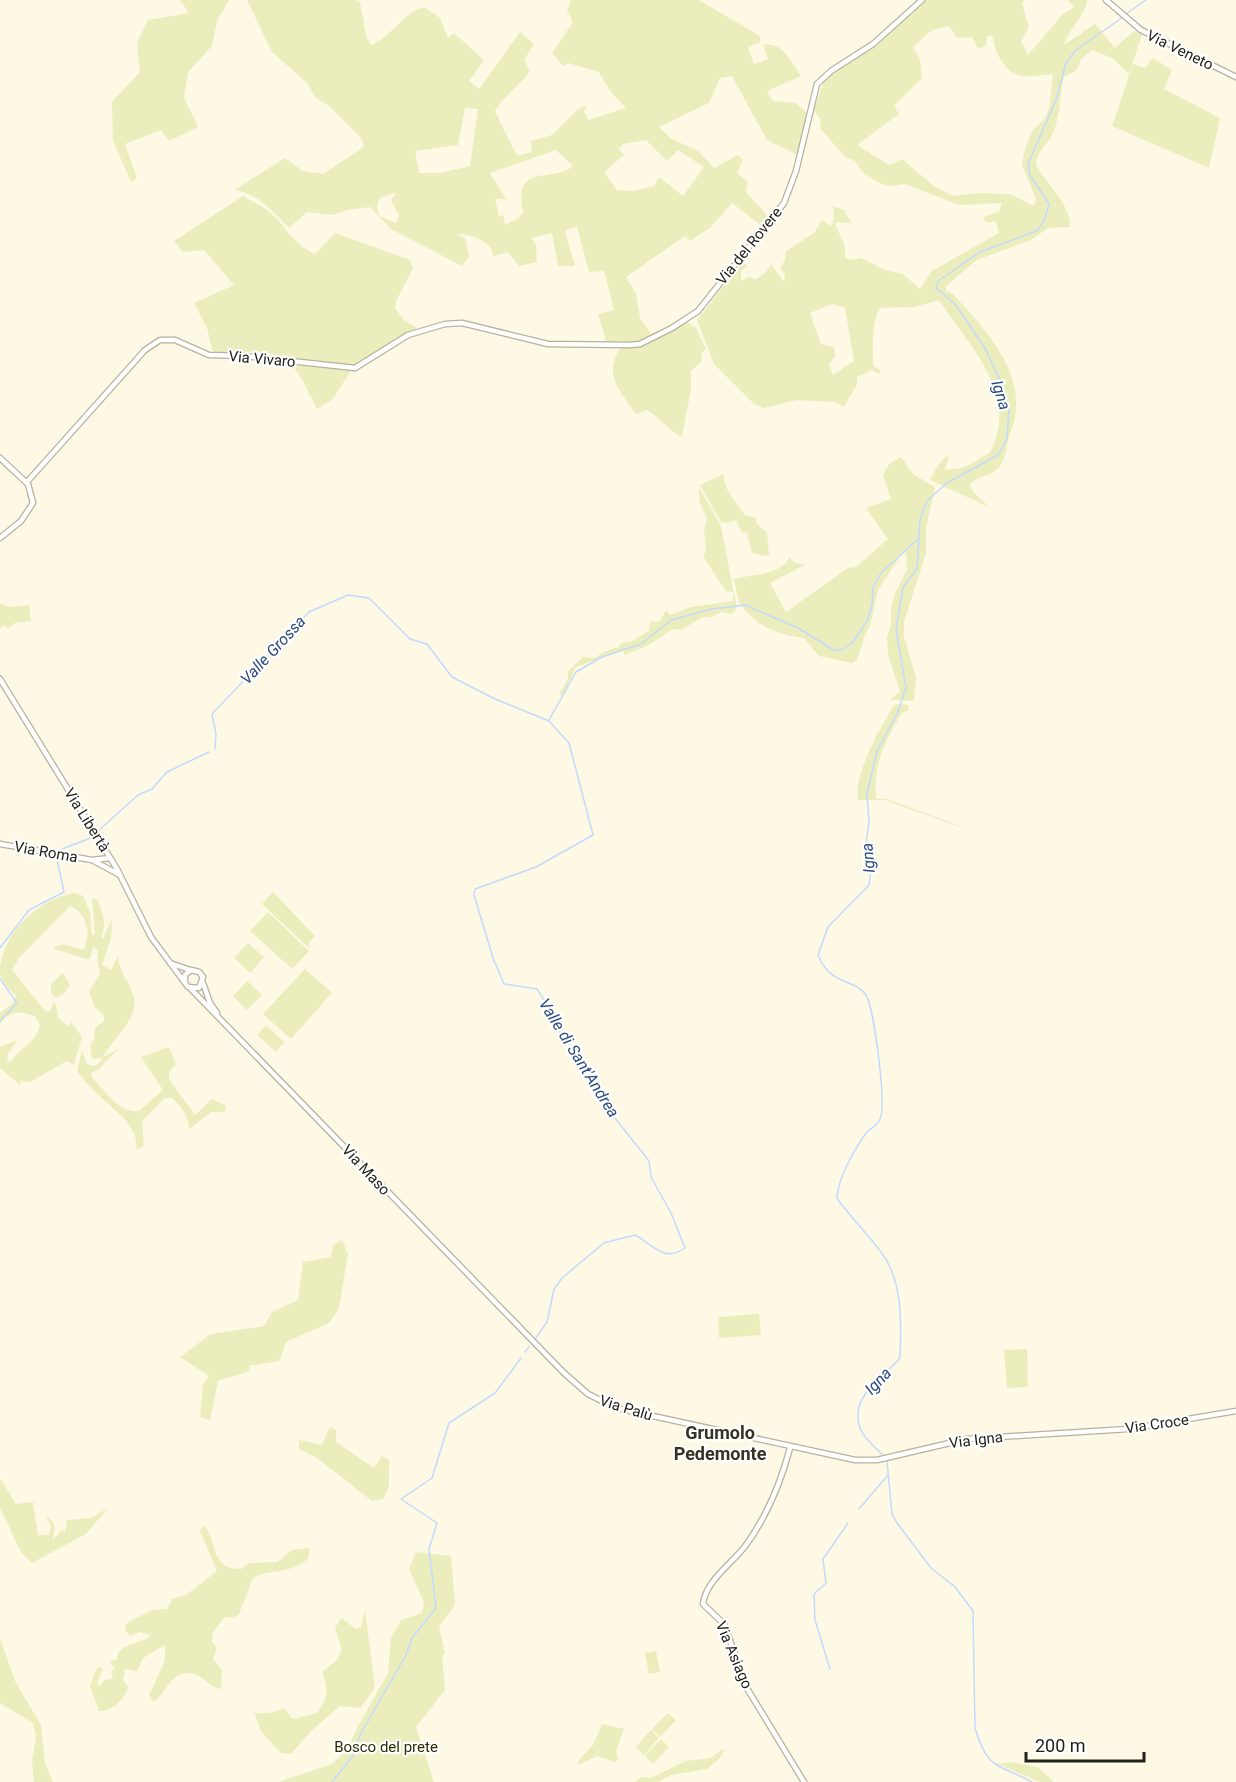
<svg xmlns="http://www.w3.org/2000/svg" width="1236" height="1782" font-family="Roboto,sans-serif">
<rect width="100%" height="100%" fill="#fdf9e4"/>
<path fill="#ebeebc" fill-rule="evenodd" d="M180 0H229L217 21 212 46 188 72 184 97 198 127 169 141 161 130 125 144 137 178 131 182 113 141 112 102 140 72 137 43 148 20 189 13Z
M247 0H356L360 2 366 36 371 45C392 37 403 12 424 7L440 18 448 38 454 33 484 60 469 81 479 89 520 32 534 44 524 60 530 71C521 84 500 100 495 111L517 156 532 152 531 141 552 135 577 110 587 105 584 111 588 120 626 108 610 91 599 72 568 63 563 66 552 53 573 22 567 11 571 0H699L760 36V42L748 47 754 64 768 59 763 45C783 41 791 62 801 76L767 91 773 101 796 103 809 115 800 156 767 140 732 76 720 78 709 103 659 127 670 138 698 151 714 168 738 155 743 160 737 173 748 182 746 192 770 218 763 227 732 203 711 227 690 241 685 236 626 277 636 294 640 318 653 337 636 344H607L598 314 614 310 604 271 589 272 577 226 565 231 575 266H558L552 233 532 238 536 245 537 262 519 266 508 252 493 256C492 241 471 234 457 234L466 239 469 257 462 266 391 229 370 207 347 210 333 215 307 212 289 228C273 212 258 193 234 190L285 158 303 171 323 174 364 147 362 139 328 105 316 98 307 83 272 52ZM465 108 478 109 470 166 440 173H419L415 151 458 145ZM646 140 667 161 678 150 704 167 683 196 659 177 654 186 634 191 617 190 604 172 624 155 619 149 623 144ZM556 150 573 166C552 184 513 161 523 212L519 218 505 225 503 215 499 216 495 199H506L490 173ZM396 193 391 200 399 216 396 223 379 216 377 207 380 197Z
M926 0H1026L1022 3 1029 27 1021 41 1028 55 1062 15 1074 7 1068 0H1087C1086 14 1069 28 1064 45L1095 24 1115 48 1134 31 1142 35 1129 74 1112 58 1092 50 1081 59 1077 70 1064 77C1059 96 1061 119 1051 137 1045 147 1037 152 1036 164 1046 186 1070 201 1070 227L1048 228 1031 240 977 260 946 286V291L953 294C986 330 1032 377 1011 431 1006 442 1008 456 1000 466 992 477 977 475 970 485L973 492 989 507 930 480 937 467 946 456 949 457 945 469C962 472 977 461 990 452 1021 393 967 344 939 300L914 307 880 308C871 321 873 349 873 365L881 371 880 374 871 370 857 377V384L844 407 835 402 797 400 764 408 754 404 714 364 697 320 744 260 747 267 741 270V281L749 277 756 279 766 272 771 264 784 282 785 274 780 268 785 260 786 251 814 233 822 220 831 226 834 220 833 206 844 210 851 223 837 222 835 224 845 246V258L853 260 861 258 885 270 903 274 920 289 932 271 999 233 996 221 987 223 983 217 999 212 1002 203 959 205 905 184 893 186 881 184 864 174 855 161 845 157 820 128 821 120 814 110 823 83 830 75 877 45 902 19ZM949 26 957 38 972 37 978 49 986 45 987 37 991 35C995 41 994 47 997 53 1012 82 1025 77 1053 74L1049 109 1045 118 1032 131 1024 152 1022 165 1036 199 1034 206 1009 194 980 193 954 196 935 187 902 159 889 165 857 145 899 114 894 106 922 78 920 60 913 47 932 30ZM832 304 845 308 854 361 833 375 829 364 835 356 834 347 821 344 810 313Z
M1153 58 1172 70 1164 89 1220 118 1209 168 1112 126 1133 64 1145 68Z
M243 196C251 201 261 205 268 211 287 226 291 243 315 254L335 233 410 260 413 268 396 301 395 308 403 319 417 328 353 367 333 399 317 409C310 395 303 380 294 367 279 346 236 353 213 352L207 328 194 303 234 285 204 250 183 252 174 241Z
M687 322 696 328 706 349 701 354 702 361 691 371V390L682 435 680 436C667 429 660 418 647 410L636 414C620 391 603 375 620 349L648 343Z
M901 457 913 474 935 487 926 528V553L904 622V637L916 677 914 701 890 700 900 692 888 654 887 637 891 625V607L896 591 907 570 906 552 901 555 878 590 870 626 865 635 857 660 852 663 819 656 804 638C780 635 758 628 742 606 737 600 736 587 734 579 751 574 782 576 789 557L795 563 805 565 770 583 786 612 848 568 856 567 888 539 866 508 891 499 883 475 889 464Z
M724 474C722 488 737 504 745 515L756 518V523L767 533 769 555 766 556 752 553 747 532 742 533 736 520 728 523 721 522 700 485Z
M699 487 721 526 737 609 731 614 721 612 712 617H703L681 630 673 629 649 645 624 655V650L576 667 562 698 560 692 568 679V671L583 657 595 658 603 652 619 647 621 643 630 642 649 631 650 622 660 621 666 610 670 615 691 607 733 601V592L726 591 723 587 703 556 706 549 704 529 707 519 699 501Z
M0 603 9 607 29 605 31 621 15 623 8 629 5 625 0 629Z
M895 704 908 705 909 710 901 714C884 745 873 763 876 799H887L960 826V827L885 800H858C853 774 881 726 895 704Z
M273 892 315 936 309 943 310 949 262 904Z
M75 893 83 896 90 912 92 935 95 934 92 898 97 900C103 911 107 925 101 937L103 939 112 919 111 938 102 965 111 970 118 956C119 972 129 980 133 995 141 1018 112 1039 103 1057L118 1049 99 1069 91 1073 92 1077C104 1090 119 1114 139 1111L163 1090 141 1057 169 1047 176 1064 169 1072V1079L195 1115 212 1099 226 1106 225 1112H211L189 1129C189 1115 181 1107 172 1098H165L142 1121 144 1146 137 1150 135 1135 126 1120 91 1088 77 1071 82 1051 87 1064 95 1066 102 1060V1058L92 1059 90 1046 94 1040 95 1028 104 1021V1016L95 1007 89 992 100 974 97 960 98 950 93 947 90 958 87 959 54 949V947L63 944 83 950C92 935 87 912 70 906L19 958 12 970 46 1012 50 1011 53 1003 56 1004 58 1017 68 1027 71 1022 82 1037 74 1065 67 1061 30 1082 21 1081 20 1085 0 1068V1047L17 1040 8 1054 7 1061 11 1062C19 1048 35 1044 40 1026L36 1017C22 1010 8 1010 0 1025V1013L12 1004 16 996C10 989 1 983 0 973 0 934 39 898 75 893Z
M268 912 309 951 292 969 250 931Z
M248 943 264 957 250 973 234 958Z
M305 969 332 993 291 1039 263 1014Z
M63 973 70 985 64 994 56 998 51 993V984Z
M247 981 262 995 247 1010 233 996Z
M266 1025 284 1042 276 1052 257 1035Z
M342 1240 348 1254 339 1308 329 1323 286 1342 279 1361 249 1366 250 1371 218 1381 210 1420 200 1417 203 1385 209 1376 180 1357 211 1334 264 1326 272 1312 298 1300 303 1262 331 1257 333 1245Z
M759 1314 761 1335 719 1338 718 1317Z
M1027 1349 1028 1387 1007 1388 1004 1350Z
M330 1427 336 1430V1442L374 1468 382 1456 389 1460V1486L383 1499 372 1501 317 1458 299 1449V1440L322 1445Z
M0 1478 16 1504 33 1502 38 1535H49L51 1526 46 1516C57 1524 55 1529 52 1541L62 1529 65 1533 67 1520 91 1518 108 1508 86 1534 32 1563 21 1552 0 1508Z
M203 1525C218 1537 209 1570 241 1569L249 1563 277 1562 292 1550 309 1548V1558C288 1576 269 1568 253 1578L239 1614 233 1618 225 1617 213 1632 212 1642 217 1648 213 1659 222 1670 221 1689C211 1689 202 1673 188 1673 169 1673 166 1695 153 1702L149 1695 165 1661V1645L143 1658 137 1671 125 1669 123 1680 128 1687C126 1698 111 1712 99 1711L90 1686 97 1668 100 1667 103 1669 97 1683 100 1686 104 1680 113 1679 111 1671 115 1668 110 1662 117 1659C119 1641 141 1646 151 1635L139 1632 130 1636 125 1630 127 1623 152 1610 167 1609 172 1599 186 1595 217 1571 200 1531Z
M416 1552 451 1556 455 1605 439 1627 445 1653 442 1656 445 1690 416 1727 434 1782H278L332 1764 348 1749 356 1730 388 1673 391 1638 401 1620 422 1613 424 1602 409 1569Z
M365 1610 375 1688 360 1708 340 1706 310 1732 291 1754 281 1753 262 1733 254 1713H272L284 1708 293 1719 317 1713C328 1698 329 1690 322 1672L337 1660 342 1649 335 1628 341 1618 356 1629 361 1627Z
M0 1638 15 1681 41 1725 45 1763 53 1782H34L32 1761 36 1737 33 1723 0 1703Z
M656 1651 660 1672 649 1674 645 1653Z
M668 1713 676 1720 660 1737 652 1729Z
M602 1724 624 1729 616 1751 618 1760 615 1762 597 1756 578 1765 579 1760 593 1745Z
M651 1730 659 1738 644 1755 636 1747Z
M661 1739 669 1747 653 1764 645 1756Z
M725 1748 720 1758 707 1769 671 1775 658 1782H634L642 1777 651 1778 686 1761 710 1758Z
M1010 1762 1038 1767 1054 1782H1040L997 1764Z"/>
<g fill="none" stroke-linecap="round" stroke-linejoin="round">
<path stroke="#c3d9fd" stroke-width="1.5" d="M1126 14 1146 0
M549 720 576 672 602 657 641 644 671 620 712 609 745 605 798 628 834 650H842L852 643 867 621 872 605 873 587 881 573 917 540
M215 749 216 734 212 714 309 612 348 595 369 598 410 639 427 644 452 677 495 699 549 721 569 743 593 835 536 867 475 889 474 895 493 958 504 984 537 989 551 1011 560 1032 588 1069 611 1113 649 1161 651 1177 671 1213 685 1248C663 1263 654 1245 635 1235L604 1243 563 1277 554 1289 547 1322 535 1339
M98 831 138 795 152 789 167 772 209 752
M57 851 93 837
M0 948 29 910 64 892 56 855
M0 979 17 1003 0 1021
M525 1352 529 1347
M885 1457C877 1449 864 1439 860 1428 849 1396 883 1378 900 1358 901 1327 903 1290 887 1261 873 1238 852 1220 837 1198 838 1178 855 1148 867 1132 871 1128 878 1125 880 1119 887 1106 874 1011 867 997 857 977 832 989 818 955L828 927 869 885 871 870 865 851 869 822 867 794 877 751 897 714 906 688 896 629 903 587 917 569 920 520 927 501 947 483 998 455 1007 439 1009 409 1002 385 985 348 955 304 936 288 938 281 980 252 1037 231 1045 219 1049 204 1030 175 1028 164 1056 100 1066 63 1076 50 1123 17
M887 1461 892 1514 897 1523 931 1568 955 1587 973 1611 975 1728C988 1771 997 1763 1032 1782
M859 1509 888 1475
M830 1669 815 1620 814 1594 826 1583 823 1559 848 1523
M332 1782 352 1757 360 1735 406 1655 412 1638 436 1608 429 1549 437 1523 401 1499 432 1478 449 1423 495 1393 521 1358"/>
<defs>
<path id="tertiary" d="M1106 0 1141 30 1236 77
M27 482 145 350 160 340H175L209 355 244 356 355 368 408 335 445 324 462 323 548 344 630 345 640 344 672 328 698 311 784 203 796 171 817 84 831 71 873 44 922 0
M0 844 92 860 120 875
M92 860 110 858
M790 1448C781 1482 767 1516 746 1545 732 1564 706 1580 703 1604L724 1624 748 1690 804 1782"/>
<path id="secondary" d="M0 458 28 484 33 503 21 521 0 538
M0 679 117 869 151 937 188 987 199 988 203 977 199 972 191 970 185 975V983
M170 963 190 970
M203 983 210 1003 217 1013
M190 988 564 1373 588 1394 616 1408 855 1460H877L967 1439 1128 1429 1236 1411"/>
</defs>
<use href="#tertiary" stroke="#b6b29e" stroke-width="7"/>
<use href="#secondary" stroke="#b6b29e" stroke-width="7"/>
<use href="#tertiary" stroke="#fff" stroke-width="4.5"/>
<use href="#secondary" stroke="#fff" stroke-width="4.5"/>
</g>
<g text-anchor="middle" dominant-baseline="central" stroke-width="4.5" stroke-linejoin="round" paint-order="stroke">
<g font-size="15" fill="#23221a" stroke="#fff">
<text transform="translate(1180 50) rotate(26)">Via Veneto</text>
<text transform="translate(749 246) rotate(-51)">Via del Rovere</text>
<text transform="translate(262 359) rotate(5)">Via Vivaro</text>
<text transform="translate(87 820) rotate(58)">Via Libertà</text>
<text transform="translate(46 852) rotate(10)">Via Roma</text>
<text transform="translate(366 1170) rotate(47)">Via Maso</text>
<text transform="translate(626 1408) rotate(17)">Via Palù</text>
<text transform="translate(1157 1424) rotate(-8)">Via Croce</text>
<text transform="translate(976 1440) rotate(-7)">Via Igna</text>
<text transform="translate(734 1655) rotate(67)">Via Asiago</text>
</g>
<g font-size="15" fill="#2c2d03" stroke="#fff">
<text x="386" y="1747">Bosco del prete</text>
</g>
<g font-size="16" font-style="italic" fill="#2a4a81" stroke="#fff">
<text transform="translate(1001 395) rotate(72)">Igna</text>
<text transform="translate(273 650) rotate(-47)">Valle Grossa</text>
<text transform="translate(868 858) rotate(-95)">Igna</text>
<text transform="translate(579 1058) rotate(58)">Valle di Sant'Andrea</text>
<text transform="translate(878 1381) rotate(-47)">Igna</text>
</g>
<g font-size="18" font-weight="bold" fill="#353222" stroke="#fff">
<text x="720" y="1432">Grumolo<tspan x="720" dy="21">Pedemonte</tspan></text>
</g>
</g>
<path d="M1026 1752v9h118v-9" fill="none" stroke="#23221a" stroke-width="3"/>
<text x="1035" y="1752" font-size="18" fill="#23221a" stroke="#ffffff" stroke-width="4.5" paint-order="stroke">200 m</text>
</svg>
